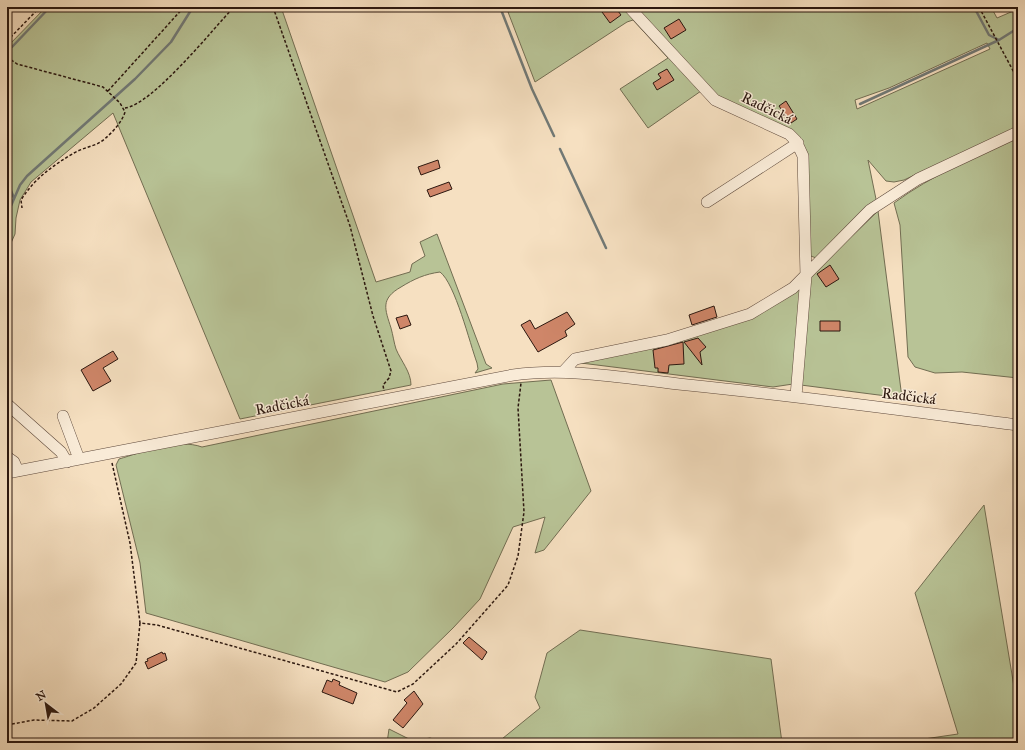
<svg xmlns="http://www.w3.org/2000/svg" width="1025" height="750" font-family="'IM FELL Great Primer',serif">
<rect width="100%" height="100%" fill="#f6e0c1"/>
<filter id="stains"><feTurbulence type="fractalNoise" baseFrequency=".005" numOctaves="4"/><feColorMatrix values="0 0 0 0 .2 0 0 0 0 .09 0 0 0 0 .02 0 0 0 .5 -.17"/></filter>
<radialGradient id="worn" r=".72"><stop offset=".6" stop-color="#630" stop-opacity="0"/><stop offset="1" stop-color="#630" stop-opacity=".3"/></radialGradient>
<path fill="#b8c396" stroke="#726d52" fill-rule="evenodd" d="M46 7H281L376 282 410 272 412 264 425 256 420 242 437 234 486 364 492 368 475 373 478 369 477 363C470 344 455 283 440 272 425 274 414 279 401 287 380 299 385 309 391 328 393 335 394 343 396 349 401 361 411 372 411 385L240 419 113 113 31 182 20 200 16 218 15 234 7 252V209L10 197 7 186V47Z
M519 7H991L997 18 1018 9V127L904 180 894 182 886 181 868 160 877 204 819 259 808 255 801 140 701 91 648 128 620 89 668 58 633 20 627 22 535 82 508 12ZM987 43 990 49 857 109 855 100 889 88Z
M1018 137V378L962 372 935 373 915 367 908 357 900 225 894 203C932 175 975 157 1018 137Z
M878 211 902 398 793 384 773 387 581 363 677 341 800 286Z
M551 380 591 491 544 550 535 553 545 517 513 527 480 599 453 628 408 672 385 682 146 613 140 563 116 465 119 459C143 452 177 438 202 447L503 384Z
M984 505 1018 711V743H897L958 734 915 593Z
M580 630 771 659 782 743H497L540 708 535 697 547 653Z
M389 729 413 741 430 738 447 743H387Z"/>
<g fill="none" stroke-linecap="round" stroke-linejoin="round">
<path stroke="#717976" stroke-width="2.5" d="M500 7 532 89 554 136
M974 7 989 35 999 40
M12 47 50 7
M860 104 999 40 1018 28
M560 149 606 248
M7 181 14 198
M7 215 20 185 27 176 135 79 171 42 193 7"/>
</g>
<path fill="#cf8669" stroke="#2b170f" d="M609 7H615L621 15 610 23 602 12Z
M679 19 686 30 671 39 664 28Z
M667 69 674 80 657 90 653 83 661 78 658 74Z
M786 101 797 119 791 123 779 106Z
M438 160 440 168 421 175 418 167Z
M449 182 452 189 430 197 427 190Z
M830 265 839 279 826 287 817 274Z
M714 306 717 317 692 325 689 315Z
M567 312 575 324 565 331 567 336 538 352 521 325 530 320 535 329Z
M407 315 411 325 400 329 396 318Z
M820 321H840V331H820Z
M698 338 706 347 700 352 702 365 684 342Z
M683 342 684 364 669 365 668 373 658 372V368H655L653 350Z
M113 351 118 359 103 368 111 381 93 391 81 370Z
M469 637 487 652 482 660 463 643Z
M162 652 163 654 165 653 167 660 148 669 145 662 148 661 147 659Z
M333 679 340 682 339 685 357 693 353 704 322 692 327 680 332 682Z
M414 691 423 704 403 728 393 720 407 703 404 700Z"/>
<g fill="none" stroke-linecap="round" stroke-linejoin="round">
<defs>
<path id="minor" d="M629 7 715 100 789 134 796 141 803 156 806 276 796 396
M707 202 798 143
M563 372 575 359 667 340 750 314 793 288 870 210 918 179 1018 132
M7 404 61 452 67 462
M63 416 79 459
M7 457 14 462 18 471
M7 473 513 375C571 367 630 379 688 385 798 396 908 411 1018 425"/>
</defs>
<use href="#minor" stroke="#5e493c" stroke-width="12"/>
<path stroke="#2b170f" stroke-width="1.5" stroke-dasharray="3 2" stroke-linecap="butt" d="M273 7 350 226 373 316 391 371 389 378 383 385 384 391
M979 7 1018 80
M7 41 40 7
M7 57 17 64 103 87 120 103 125 112C122 123 107 139 97 144 89 147 81 149 74 153 52 166 34 179 21 200L22 208
M108 91 184 7
M125 108C152 105 213 29 234 7
M112 463 130 543 140 623 157 625 397 692 413 684 456 644 508 585 518 556 524 512 518 408 521 383
M7 725 34 720 72 721 94 708 121 684 136 663 140 623"/>
<use href="#minor" stroke="#f9ebd7" stroke-width="11"/>
</g>
<g text-anchor="middle" dominant-baseline="central" stroke-width="3" stroke-linejoin="round" paint-order="stroke">
<g font-size="15" fill="#2b170f" stroke="#f9ebd7">
<text transform="translate(767 108) rotate(26)">Radčická</text>
<text transform="translate(909 396) rotate(7)">Radčická</text>
<text transform="translate(282 405) rotate(-11)">Radčická</text>
</g>
</g>
<rect width="1025" height="750" fill="none" stroke="#f6e0c1" stroke-width="24"/>
<rect x="8" y="8" width="1009" height="734" fill="none" stroke="#2b170f" stroke-width="2"/>
<rect x="12" y="12" width="1001" height="726" fill="none" stroke="#2b170f"/>
<g transform="translate(46 704) rotate(329)" stroke="#f9ebd7" stroke-width="3" paint-order="stroke">
<path d="M0-3L7 15L0 10L-7 15Z" fill="#2b170f"/>
<text y="-6" font-size="11" font-weight="bold" text-anchor="middle" fill="#2b170f">N</text>
</g>
<rect width="100%" height="100%" filter="url(#stains)"/>
<rect width="100%" height="100%" fill="url(#worn)"/>
</svg>
